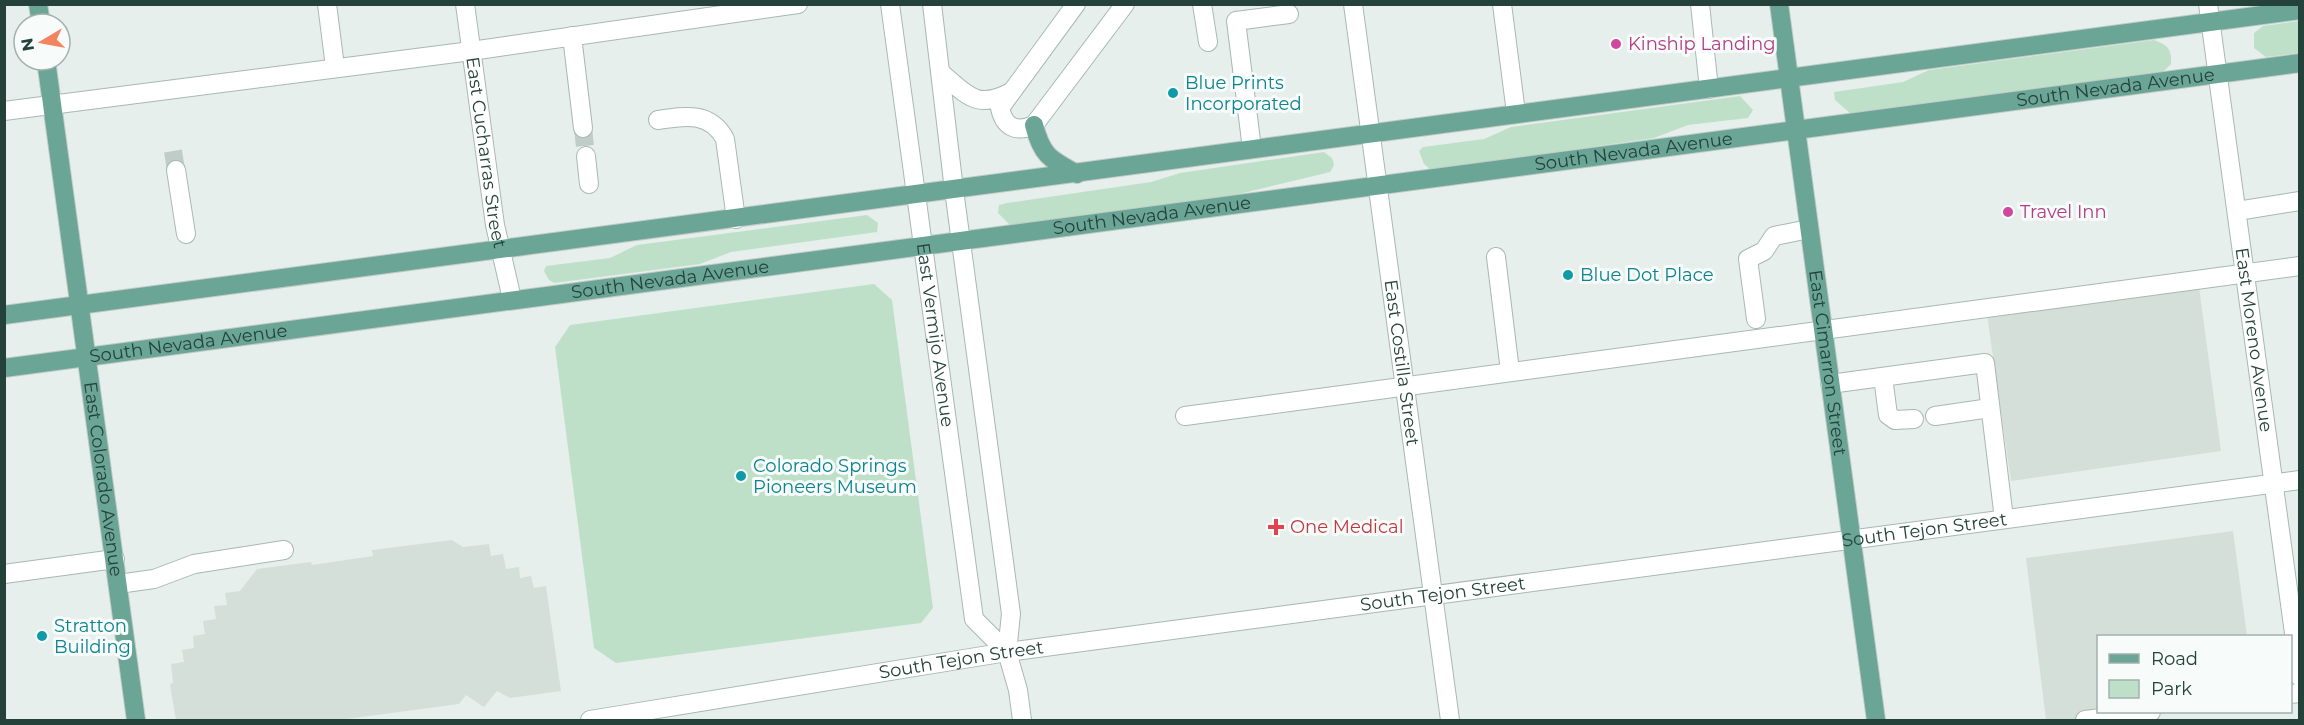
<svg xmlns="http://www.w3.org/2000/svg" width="2304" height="725" font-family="Montserrat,sans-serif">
<rect width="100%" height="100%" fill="#e6efeb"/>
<path fill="#d4dfda" d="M2199 287 2221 451 2011 481 1987 315Z
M2233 531 2247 636H2098V712L2090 720H2046L2026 558Z
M452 540 463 547 489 544 491 556 503 554 506 569 519 567 520 578 531 576 534 588 546 586 561 691 510 698 497 691 484 707 466 695 459 704 339 720H176L170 685 173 682 171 664 184 662 182 650 194 648 193 636 205 634 203 621 216 619 214 606 227 605 225 593 240 591 257 569 311 562 312 565 373 556 372 550Z"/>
<path fill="#bfe0c8" d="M2299 21V53L2266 57 2254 48V33L2263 26Z
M2154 40C2168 45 2172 49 2171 64L2163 72 1851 114 1835 100 1834 92 1903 82 1929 70Z
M1740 96 1753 110 1748 118 1688 125 1654 138 1431 170 1424 164 1419 151 1423 147 1484 139 1511 127Z
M1324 152 1332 158 1334 165 1330 172 1227 197 1011 226 998 213 999 205 1007 203 1151 182 1180 173Z
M867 215 878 223 877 232 731 252 700 264 554 283 549 280 544 271 546 266 610 258 637 245Z
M874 284 892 300 933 608 921 623 616 663 594 648 555 347 570 325Z"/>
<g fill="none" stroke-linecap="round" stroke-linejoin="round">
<path stroke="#bfccc8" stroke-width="18" stroke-dasharray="18 9" stroke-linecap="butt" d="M583 128 586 156
M173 151 176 170"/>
<defs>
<g id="minor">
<path d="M327 4 335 67"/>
<path id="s1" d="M465 4 495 225 512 299"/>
<path id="s2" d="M890 4 974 619 1007 652"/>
<path d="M932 4 954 190 1011 614 1007 652 1018 690 1022 720"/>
<path d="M1076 4 1000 108C1004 127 1016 133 1034 125L1125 4"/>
<path d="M1202 4 1208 42"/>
<path id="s3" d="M1353 4 1450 720"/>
<path d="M1502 4 1516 113"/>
<path d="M1700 4 1709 89"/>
<path id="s4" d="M2208 4 2300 677"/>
<path d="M572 36 583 128"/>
<path d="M941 73C966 94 976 110 1009 93"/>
<path d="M4 111 471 51 798 4"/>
<path d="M658 120C684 116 710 111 725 139L736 219"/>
<path d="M1252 149 1236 21 1289 14"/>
<path d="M586 156 589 184"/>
<path d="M176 170 186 234"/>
<path d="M2237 211 2300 201"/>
<path d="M1496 257 1510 371"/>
<path d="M1756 319 1748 259 1764 251 1774 236 1809 229"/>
<path d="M1883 377 1888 415 1895 420 1914 419"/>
<path d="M1830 384 1985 363 2004 519"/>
<path d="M1185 416 2300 266"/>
<path d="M1935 416 1990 408"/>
<path d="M4 574 115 559"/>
<path d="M118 584 154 579 194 564 284 550"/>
<path d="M2290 694 2300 693"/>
<path id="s5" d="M590 720 1007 652 2300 480"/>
<path d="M2085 720 2151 712"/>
</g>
<g id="major">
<path d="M38 4 41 24"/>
<path id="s6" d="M1779 4 1876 720"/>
<path id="s7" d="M46 60 136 720"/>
<path d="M1034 125C1042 156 1050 159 1077 174"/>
<path d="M4 315 2300 10"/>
<path id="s8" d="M4 368 2300 63"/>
</g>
</defs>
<use href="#minor" stroke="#a8b8b2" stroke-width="20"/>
<use href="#major" stroke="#c2cac8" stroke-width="20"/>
<use href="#minor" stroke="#fff" stroke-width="18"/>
<use href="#major" stroke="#6aa596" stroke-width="18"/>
</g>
<g fill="#d1479c" stroke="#f7fbf9" stroke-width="2">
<circle cx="1616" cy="44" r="6"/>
<circle cx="2008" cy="212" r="6"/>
</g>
<g fill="#0f9aa8" stroke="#f7fbf9" stroke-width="2">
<circle cx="1173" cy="93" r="6"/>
<circle cx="1568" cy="275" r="6"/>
<circle cx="741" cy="476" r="6"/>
<circle cx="42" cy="636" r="6"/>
</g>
<path fill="#e0444e" stroke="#f7fbf9" stroke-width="2" d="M1273 518h6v6h6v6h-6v6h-6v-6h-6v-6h6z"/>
<g text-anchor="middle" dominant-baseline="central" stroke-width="6" stroke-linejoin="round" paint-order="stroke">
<g font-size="18" fill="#b23c85" stroke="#f7fbf9" text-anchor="start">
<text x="1628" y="44">Kinship Landing</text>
<text x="2020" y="212">Travel Inn</text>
</g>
<g font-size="18" fill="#0d838f" stroke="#f7fbf9" text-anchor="start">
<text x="1185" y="83">Blue Prints<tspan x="1185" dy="21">Incorporated</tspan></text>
<text x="1580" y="275">Blue Dot Place</text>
<text x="753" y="466">Colorado Springs<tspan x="753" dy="21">Pioneers Museum</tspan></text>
<text x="54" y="626">Stratton<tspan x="54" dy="21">Building</tspan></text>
</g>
<g font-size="18" fill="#24423a" stroke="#f7fbf9">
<text stroke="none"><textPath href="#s8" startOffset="2130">South Nevada Avenue</textPath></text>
<text stroke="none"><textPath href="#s1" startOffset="150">East Cucharras Street</textPath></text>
<text stroke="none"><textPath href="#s8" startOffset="1644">South Nevada Avenue</textPath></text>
<text stroke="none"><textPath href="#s8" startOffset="1158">South Nevada Avenue</textPath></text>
<text stroke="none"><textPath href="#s8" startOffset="672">South Nevada Avenue</textPath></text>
<text stroke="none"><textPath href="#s2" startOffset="334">East Vermijo Avenue</textPath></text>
<text stroke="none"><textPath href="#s4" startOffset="339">East Moreno Avenue</textPath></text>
<text stroke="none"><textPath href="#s8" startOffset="186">South Nevada Avenue</textPath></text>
<text stroke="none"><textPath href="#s3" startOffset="362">East Costilla Street</textPath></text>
<text stroke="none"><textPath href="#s6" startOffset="362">East Cimarron Street</textPath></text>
<text stroke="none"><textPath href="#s7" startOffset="423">East Colorado Avenue</textPath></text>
<text stroke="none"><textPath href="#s5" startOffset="1348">South Tejon Street</textPath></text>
<text stroke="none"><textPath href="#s5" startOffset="862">South Tejon Street</textPath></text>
<text stroke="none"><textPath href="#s5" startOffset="376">South Tejon Street</textPath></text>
</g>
<g font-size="18" fill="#be3a42" stroke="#f7fbf9" text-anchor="start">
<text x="1290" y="527">One Medical</text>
</g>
</g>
<rect width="2304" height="725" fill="none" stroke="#24423a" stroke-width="12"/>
<rect x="2097" y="635" width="195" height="78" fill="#f7fbf9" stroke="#a3b1ad" stroke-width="1.5"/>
<rect x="2109" y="654" width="30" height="9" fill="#6aa596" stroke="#a3b1ad" stroke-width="1.5"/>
<text x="2151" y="665" font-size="18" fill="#24423a">Road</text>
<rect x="2109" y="680" width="30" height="18" fill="#bfe0c8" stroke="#a3b1ad" stroke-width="1.5"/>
<text x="2151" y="695" font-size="18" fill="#24423a">Park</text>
<g transform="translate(42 42) rotate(260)"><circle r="28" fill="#f7fbf9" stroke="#a3b1ad" stroke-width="1.5"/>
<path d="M0-4.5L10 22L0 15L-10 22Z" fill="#f4845f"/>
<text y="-9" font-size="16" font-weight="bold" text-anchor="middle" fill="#24423a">N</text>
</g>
</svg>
